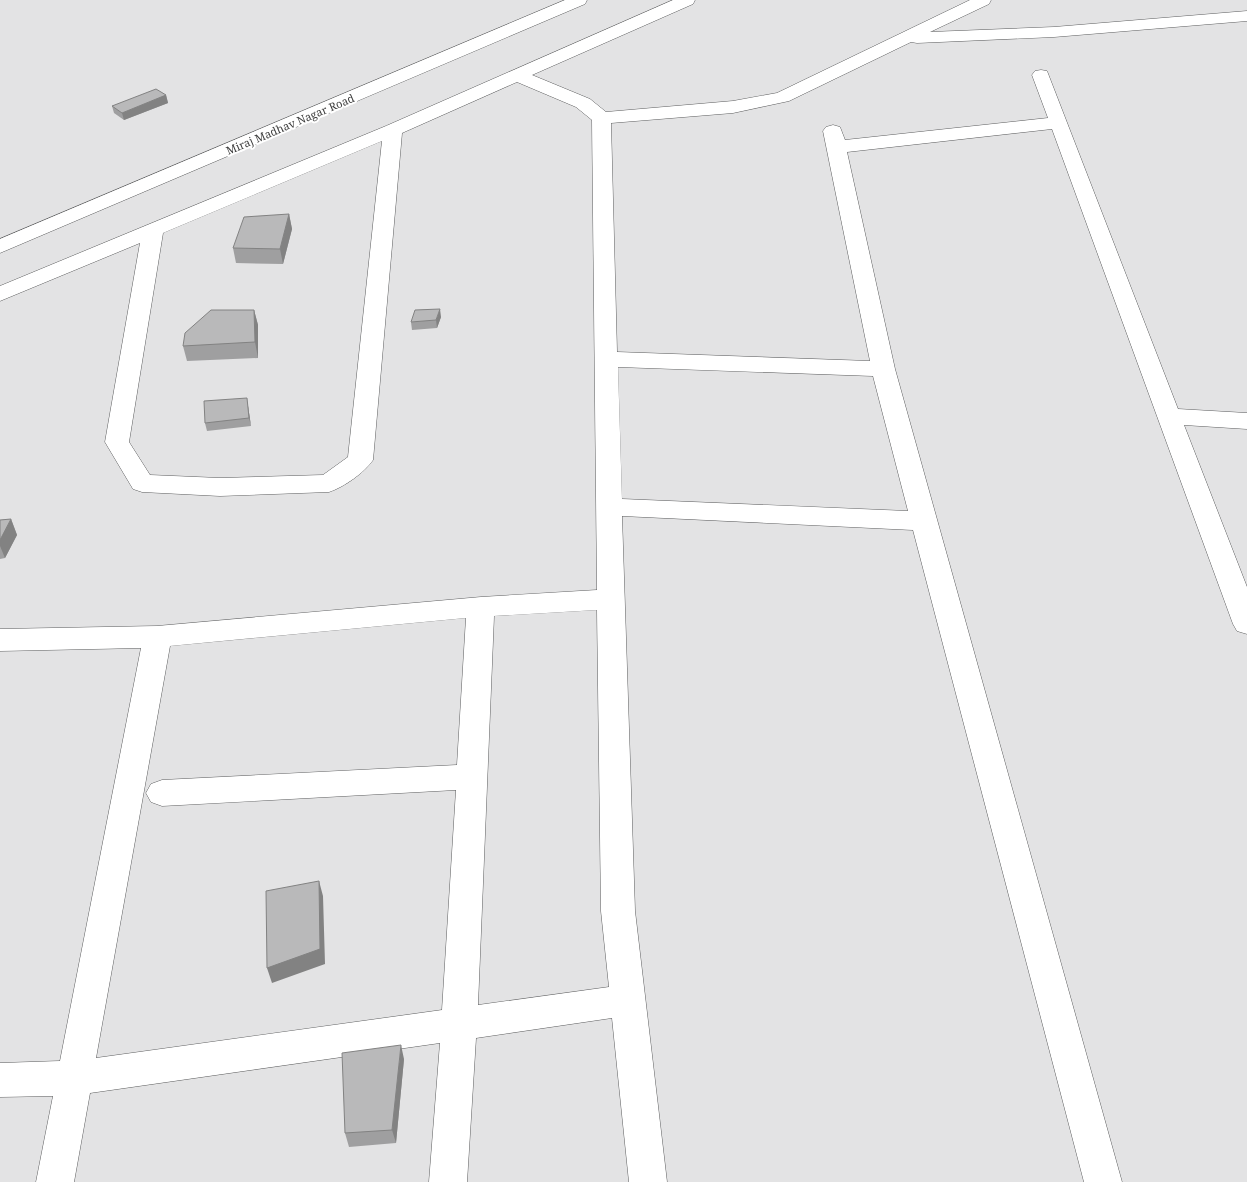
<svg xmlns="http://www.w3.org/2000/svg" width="1247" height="1182" font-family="'Noto Serif',serif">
<rect width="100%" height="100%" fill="#e3e3e4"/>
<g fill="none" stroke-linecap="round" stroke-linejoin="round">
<defs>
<path id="minor" d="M565 0H587L585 4 0 253V239Z
M673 0H695L693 4 532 75 590 99 606 112 733 101 777 93 970 0H991L989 4 930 32 1054 27 1247 11V21L1054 37 917 43 911 42 789 101 733 113 611 123 617 352 870 361 823 131 826 127 833 125 840 127 845 140 1048 118 1032 75 1035 71 1041 70 1047 71 1178 409 1247 413V429L1184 425 1247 587V634L1237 631 1233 624 1052 129 847 152 895 369 1122 1182H1084L913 530 622 516 635 911 667 1182H629L612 1018 476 1038 467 1182H429L440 1043 90 1093 74 1182H36L53 1096 0 1097V1063L60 1061 141 648 0 651V629L157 626 481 597 597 590 592 120 576 107 517 82 402 133 373 460C364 473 344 487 329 492L220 496 142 492 133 489 105 442 140 243 0 301V286L386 126ZM382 141 348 457 323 475 220 478 150 475 129 442 163 233ZM618 367 873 376 908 511 622 499ZM597 610 601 911 609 987 478 1005 494 616ZM466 618 457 765 162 780 151 784 146 793 151 802 162 806 456 790 442 1010 96 1058 170 646Z"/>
</defs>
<use href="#minor" stroke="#5d5e5f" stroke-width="1"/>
<use href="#minor" fill="#fff" fill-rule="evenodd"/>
</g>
<path fill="#9f9fa0" d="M166 95 168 103 124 120 114 113 112 106Z
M289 214 292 229 283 264 236 263 233 248Z
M254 310 258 325V358L187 361 183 346Z
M441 317 437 328 412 330 411 322Z
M248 406 251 426 207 431 205 423Z
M11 519 17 535 5 558 0 559V520Z
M404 1059 396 1143 349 1147 345 1133Z"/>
<path fill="#828282" d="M166 95 168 103 124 120 122 113Z
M289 214 292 229 283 264 280 249Z
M440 309 441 317 437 328 436 320Z
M254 310 258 325V358L255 342Z
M247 398 248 406 251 426 249 418Z
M11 519 17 535 5 558 0 546V540Z
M319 881 323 896 325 964 272 983 267 968Z
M401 1045 404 1059 396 1143 392 1130Z"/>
<path fill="#b9b9ba" stroke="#828282" d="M156 89 166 95 122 113 112 106Z
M289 214 280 249 233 248 244 217Z
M440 309 436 320 411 322 415 310Z
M211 310H254L255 342 183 346 185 333Z
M247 398 249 418 205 423 204 401Z
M11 519 0 540V520Z
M319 881 320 949 267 968 266 891Z
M401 1045 392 1130 345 1133 342 1053Z"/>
<g text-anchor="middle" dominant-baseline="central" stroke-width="4" stroke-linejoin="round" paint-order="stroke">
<g font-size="11" fill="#3d3d3d" stroke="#fff">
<text transform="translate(290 124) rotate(-23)">Miraj Madhav Nagar Road</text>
</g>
</g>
</svg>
